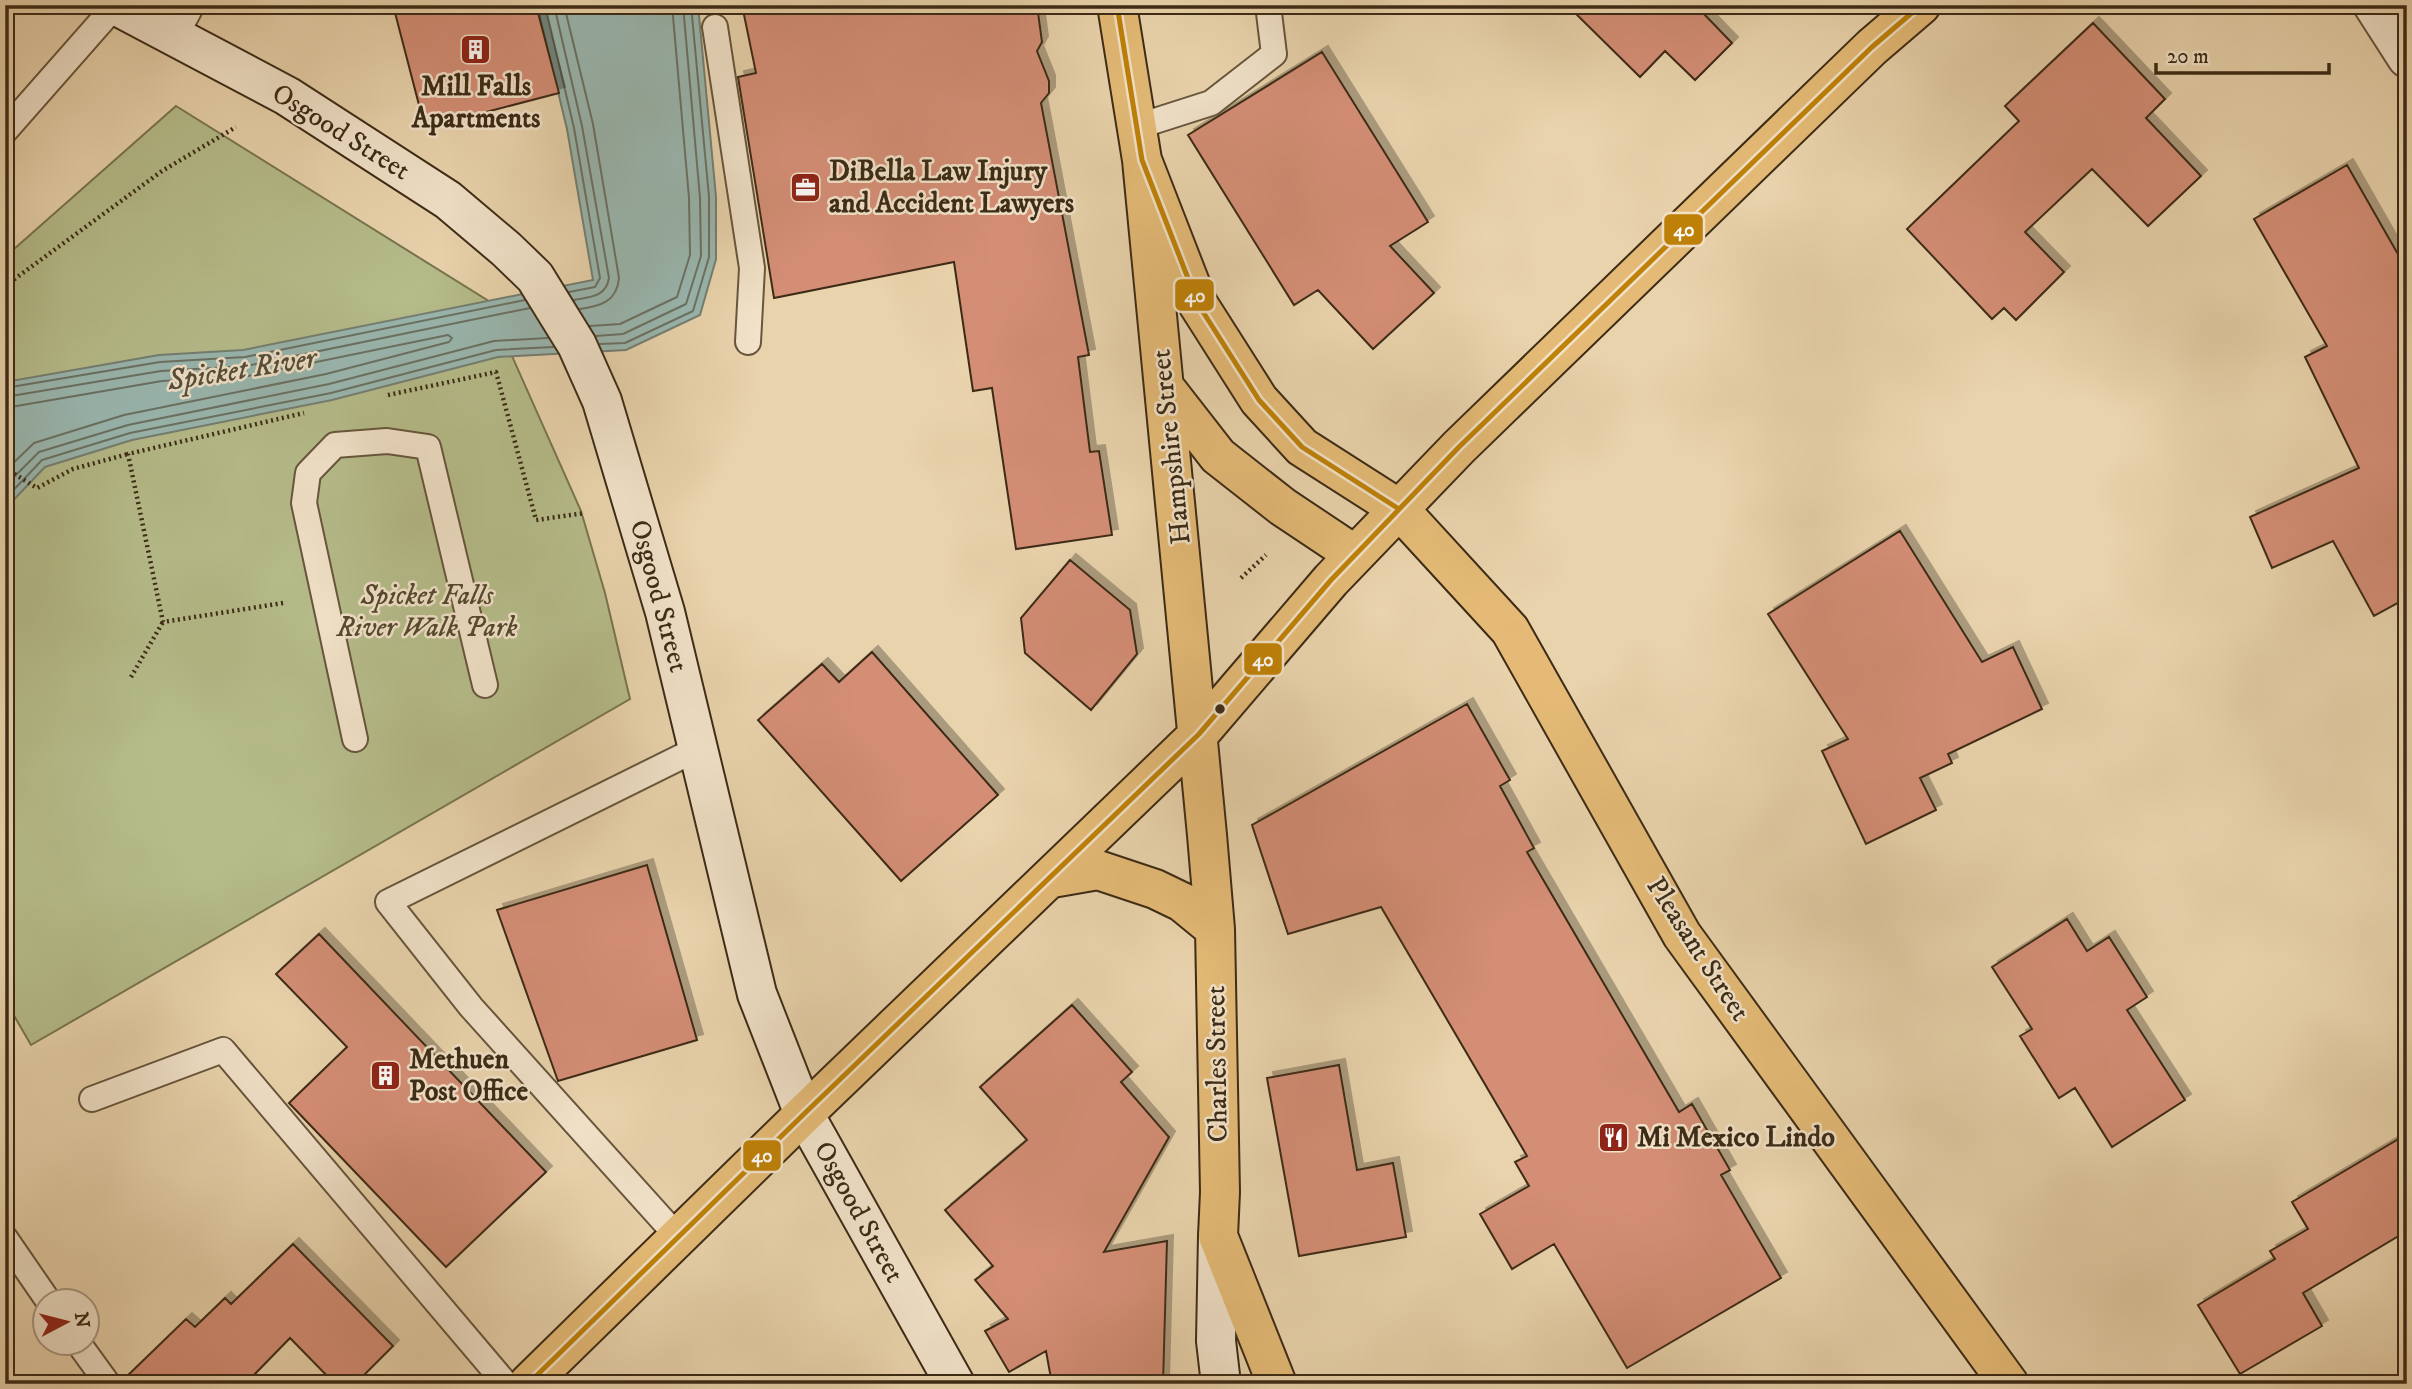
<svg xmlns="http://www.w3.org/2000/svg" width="2412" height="1389" font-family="'IM FELL DW Pica',serif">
<defs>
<filter id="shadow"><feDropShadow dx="6" dy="-6" stdDeviation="0" flood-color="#0004"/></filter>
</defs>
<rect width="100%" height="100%" fill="#e9d3ac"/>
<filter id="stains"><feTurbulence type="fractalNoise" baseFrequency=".00286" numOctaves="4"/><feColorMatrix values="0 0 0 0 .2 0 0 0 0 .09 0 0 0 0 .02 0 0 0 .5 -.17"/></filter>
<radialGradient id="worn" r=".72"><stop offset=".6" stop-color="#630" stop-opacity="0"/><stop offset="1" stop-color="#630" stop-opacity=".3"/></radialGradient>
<path fill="#b5bc8a" stroke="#787450" stroke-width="2" d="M176 106 487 300 581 511 605 593 630 699 31 1045 5 1000V257Z"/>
<path fill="#99b7b0" stroke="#747f72" stroke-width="2" d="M537 5H698L716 197V259L700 315 626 350 498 357 332 400 132 440 45 467 5 509V382L159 355 243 350 593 280 567 129Z"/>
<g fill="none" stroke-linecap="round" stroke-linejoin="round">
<path stroke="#6a7163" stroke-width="2" d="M545 5 574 128 600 278 595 287 569 292
M554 5 582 126 609 278C606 297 590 297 574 300
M564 5 593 124 619 278C617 302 600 306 580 309
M590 326 620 324 677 297 690 255 689 198 672 5
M596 336 623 334 686 304 701 256 700 198 683 5
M600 344 625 343 693 311 709 257V197L691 5
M5 388 160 362 245 357 525 300
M5 397 161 371 246 366 530 308
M5 408 162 381 248 376 448 335 452 338 449 342 326 374 124 415 34 443 5 471
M5 486 39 452 128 425 329 384 494 341 548 338
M5 499 42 460 130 433 331 393 496 350 553 347"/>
</g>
<path fill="#d48e76" stroke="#3c2b16" stroke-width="2" filter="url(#shadow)" d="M393 5H536L559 93 425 128Z
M742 5H1037L1042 42 1037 51 1049 81V93L1041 103 1089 355 1078 357 1090 452 1099 451 1112 535 1016 549 992 388 973 391 954 262 774 298 738 77 756 73Z
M1567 5H1709L1702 12 1732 43 1695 80 1665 51 1640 77Z
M2093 23 2165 99 2146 118 2201 176 2148 226 2092 169 2025 232 2064 272 2016 320 2004 308 1992 319 1907 229 2019 121 2005 106Z
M1322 52 1428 222 1390 246 1434 293 1373 349 1318 290 1294 305 1188 135Z
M2347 165 2407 270V598L2374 616 2333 541 2272 568 2250 517 2359 468 2305 357 2327 346 2254 219Z
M1900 531 1982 662 2013 647 2042 709 1948 754 1952 763 1920 778 1936 810 1866 844 1822 751 1848 739 1768 614Z
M1070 560 1130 610 1137 654 1091 710 1025 653 1021 618Z
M872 652 998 795 901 881 758 720 822 664 839 682Z
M1467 704 1510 780 1500 786 1534 848 1527 852 1679 1112 1692 1104 1730 1170 1721 1175 1781 1278 1627 1368 1554 1244 1512 1269 1480 1214 1529 1186 1515 1162 1527 1156 1381 907 1288 934 1252 825Z
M647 865 697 1040 558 1081 497 910Z
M2067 919 2087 951 2109 937 2147 997 2127 1010 2185 1100 2112 1147 2075 1088 2059 1098 2020 1036 2032 1029 1992 967Z
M319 934 546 1172 446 1267 289 1103 347 1047 276 974Z
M1072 1005 1132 1072 1121 1082 1169 1137 1104 1252 1167 1241 1163 1384H1052L1046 1351 1009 1372 985 1331 1008 1319 975 1280 993 1266 945 1210 1027 1140 980 1087Z
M1339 1065 1357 1170 1393 1163 1406 1237 1299 1256 1267 1078Z
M2407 1134V1231L2303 1293 2322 1326 2240 1374 2198 1305 2275 1259 2270 1251 2308 1229 2292 1202Z
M293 1244 393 1346 355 1384H335L290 1338 245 1384H123L122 1381 186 1319 195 1327 225 1298 231 1304Z"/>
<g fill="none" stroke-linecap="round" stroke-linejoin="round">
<defs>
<path id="service" d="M715 27 752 268 748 342
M175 37 192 5
M1136 127 1211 103 1274 54 1268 5
M5 131 115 6
M355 739 304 503 308 473 335 445 387 441 428 447 485 685
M92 1099 223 1050 506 1384
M678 1237 471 1007 388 902 699 748
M5 1238 49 1302
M79 1344 108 1384"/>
<path id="tertiary" d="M2373 5 2407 58"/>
<path id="secondary" d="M115 5 287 96 448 200 506 249 535 277 577 345 602 401 665 612 757 994 804 1114 955 1384
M1218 1236 1216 1341 1221 1384"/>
<path id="primary" d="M1117 5 1142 160 1207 835 1215 929 1220 1192 1218 1236 1277 1384
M1142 160 1198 304 1259 400 1302 447 1399 509 1510 630 1682 935 2009 1384
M1165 388 1218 456 1283 507 1355 555
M1052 878 1098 870 1155 889 1182 902 1215 929
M528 1384 804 1114 1199 734 1331 580 1459 447 1872 47 1921 5"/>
</defs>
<use href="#service" stroke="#67553c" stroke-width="28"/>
<use href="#tertiary" stroke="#67553c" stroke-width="42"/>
<use href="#secondary" stroke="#3c2b16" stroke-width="42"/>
<use href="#primary" stroke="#3c2b16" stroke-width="42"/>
<path stroke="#3c2b16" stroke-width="4.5" stroke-dasharray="2 3.5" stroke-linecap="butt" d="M5 286 162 171 236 127
M388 395 496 372 536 520 585 513
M5 468 37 488 73 469 128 454
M1241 578 1266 555
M283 603 163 622 128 454 304 413
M131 677 163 622"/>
<use href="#service" stroke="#f1e2c9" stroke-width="24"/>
<use href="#tertiary" stroke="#f1e2c9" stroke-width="38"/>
<use href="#secondary" stroke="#f1e2c9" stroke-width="38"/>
<use href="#primary" stroke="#e4ba76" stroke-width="38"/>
<defs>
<path id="bus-1" d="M1117 5 1142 160 1198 304 1259 400 1302 447 1399 509
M528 1384 804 1114 1199 734 1331 580 1459 447 1872 47 1921 5"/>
</defs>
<use href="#bus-1" stroke="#f1e2c9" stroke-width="10"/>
<use href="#bus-1" stroke="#bf8107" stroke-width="5"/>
</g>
<defs>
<symbol id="building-square" viewBox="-11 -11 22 22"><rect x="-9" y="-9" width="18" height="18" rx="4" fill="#8f2418" stroke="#f1e2c9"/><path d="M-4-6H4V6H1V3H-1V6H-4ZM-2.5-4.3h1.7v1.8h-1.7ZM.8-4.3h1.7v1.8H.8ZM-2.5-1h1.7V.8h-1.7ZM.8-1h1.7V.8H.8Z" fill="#fff"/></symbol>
<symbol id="office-square" viewBox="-11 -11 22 22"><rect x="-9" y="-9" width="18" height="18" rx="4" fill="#8f2418" stroke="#f1e2c9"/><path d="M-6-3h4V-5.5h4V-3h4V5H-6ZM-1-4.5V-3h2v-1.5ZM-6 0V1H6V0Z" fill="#fff"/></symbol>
<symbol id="restaurant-square" viewBox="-11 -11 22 22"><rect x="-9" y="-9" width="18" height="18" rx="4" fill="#8f2418" stroke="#f1e2c9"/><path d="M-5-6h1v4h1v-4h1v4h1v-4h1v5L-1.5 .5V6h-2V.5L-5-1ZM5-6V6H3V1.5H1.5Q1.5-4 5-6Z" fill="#fff"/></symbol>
</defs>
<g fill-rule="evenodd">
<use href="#building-square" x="458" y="32" width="35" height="35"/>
<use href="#office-square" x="788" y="170" width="35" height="35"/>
<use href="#building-square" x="368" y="1058" width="35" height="35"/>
<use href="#restaurant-square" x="1596" y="1120" width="35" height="35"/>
</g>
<circle fill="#3c2b16" stroke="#f1e2c9" stroke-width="2.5" cx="1220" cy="709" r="6"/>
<g text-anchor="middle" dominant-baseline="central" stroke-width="5" stroke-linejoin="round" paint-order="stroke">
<g font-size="28" font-weight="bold" fill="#3c2b16" stroke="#f1e2c9" text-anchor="start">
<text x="476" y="86" text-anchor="middle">Mill Falls<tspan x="476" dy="32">Apartments</tspan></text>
<text x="829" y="171">DiBella Law Injury<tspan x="829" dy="32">and Accident Lawyers</tspan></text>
<text x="409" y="1059">Methuen<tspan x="409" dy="32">Post Office</tspan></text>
<text x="1637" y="1137">Mi Mexico Lindo</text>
</g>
<g font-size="28" fill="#3c2b16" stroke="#f1e2c9">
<text transform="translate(341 132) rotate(32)">Osgood Street</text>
<text transform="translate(1171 447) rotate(-96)">Hampshire Street</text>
<text transform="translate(659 596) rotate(75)">Osgood Street</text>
<text transform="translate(1698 949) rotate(57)">Pleasant Street</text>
<text transform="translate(1217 1064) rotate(-91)">Charles Street</text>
<text transform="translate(859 1212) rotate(61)">Osgood Street</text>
</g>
<g font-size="28" font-style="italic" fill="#54482d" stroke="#f1e2c9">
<text x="427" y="595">Spicket Falls<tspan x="427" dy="32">River Walk Park</tspan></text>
</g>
<g font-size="30" font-style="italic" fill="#534e3c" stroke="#f1e2c9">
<text transform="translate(242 370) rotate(-9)">Spicket River</text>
</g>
</g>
<g stroke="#f1e2c9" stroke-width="2.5">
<rect x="1663" y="213" width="41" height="33" rx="7" fill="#bf8107"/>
<rect x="1174" y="278" width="41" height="34" rx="7" fill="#bf8107"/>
<rect x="1243" y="642" width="40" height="34" rx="7" fill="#bf8107"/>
<rect x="742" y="1139" width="40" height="33" rx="7" fill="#bf8107"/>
</g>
<g font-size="19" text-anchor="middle" font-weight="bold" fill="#fff">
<text x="1684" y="236">40</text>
<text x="1195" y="302">40</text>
<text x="1263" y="666">40</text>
<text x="762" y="1162">40</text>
</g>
<rect width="2412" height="1389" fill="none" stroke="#e9d3ac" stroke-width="28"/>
<rect x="7" y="7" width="2398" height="1375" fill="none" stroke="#3c2b16" stroke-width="3.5"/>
<rect x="14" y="14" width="2384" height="1361" fill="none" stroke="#3c2b16" stroke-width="2"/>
<g transform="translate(66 1322) rotate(83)"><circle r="33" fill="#f1e2c9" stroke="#a99981" stroke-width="2"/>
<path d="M0-5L12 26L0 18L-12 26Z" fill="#8f2418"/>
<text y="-10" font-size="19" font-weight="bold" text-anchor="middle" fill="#3c2b16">N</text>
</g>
<path d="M2156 63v10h173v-10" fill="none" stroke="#3c2b16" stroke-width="3.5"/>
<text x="2167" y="63" font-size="21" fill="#3c2b16" stroke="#f1e2c9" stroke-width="5" paint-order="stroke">20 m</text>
<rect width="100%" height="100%" filter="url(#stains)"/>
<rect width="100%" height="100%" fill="url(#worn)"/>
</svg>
